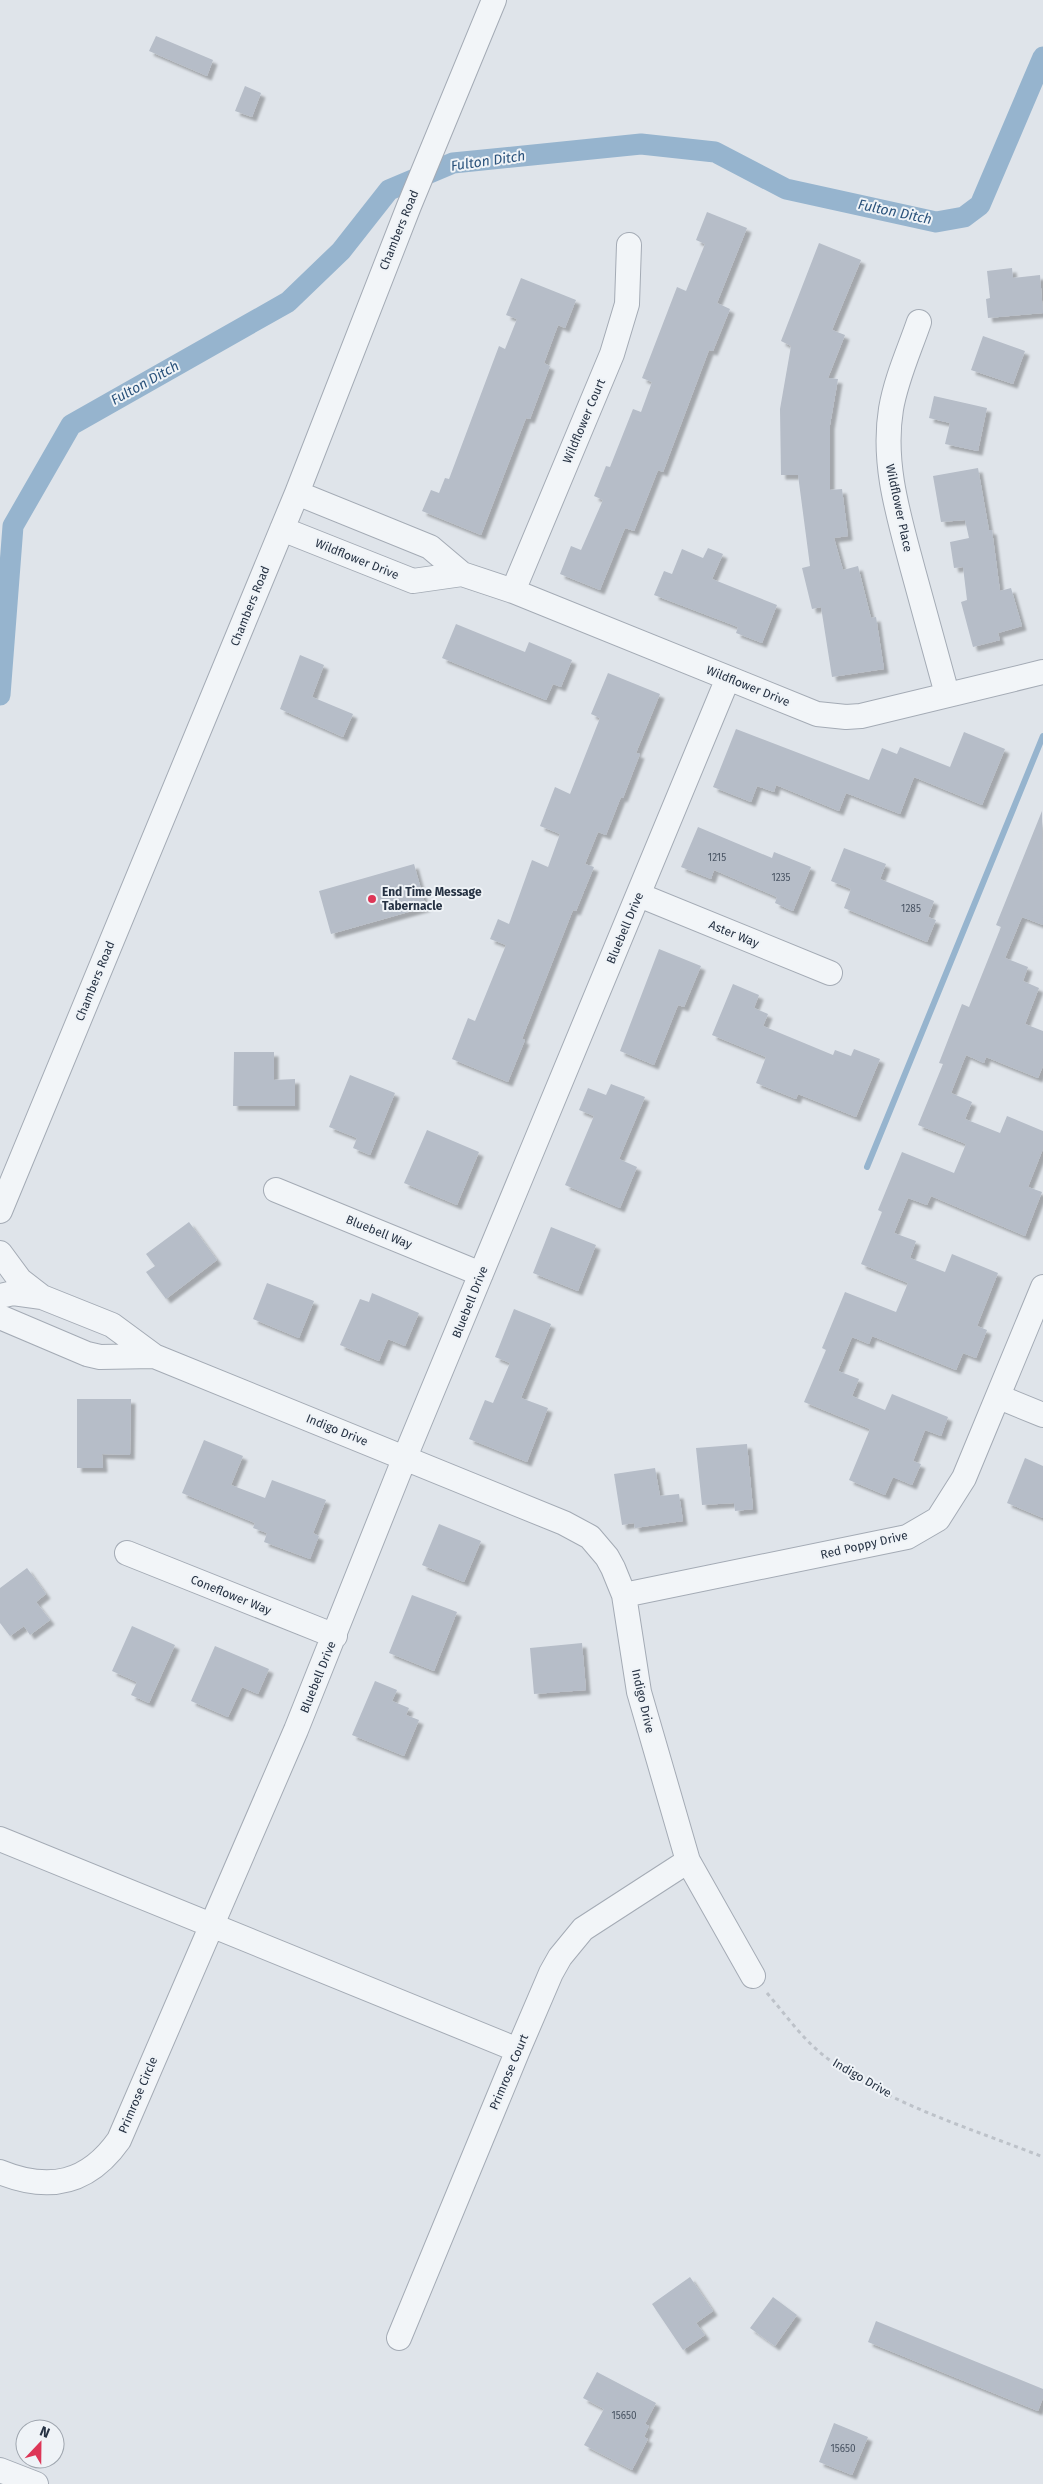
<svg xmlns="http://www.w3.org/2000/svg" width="1043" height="2484" font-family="'Fira Sans',sans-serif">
<defs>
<filter id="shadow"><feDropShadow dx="4.5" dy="4.5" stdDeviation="1" flood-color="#0004"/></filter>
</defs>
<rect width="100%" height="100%" fill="#dfe4ea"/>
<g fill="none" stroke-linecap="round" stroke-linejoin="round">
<path stroke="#96b4ce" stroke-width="6" d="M867 1167 1043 736"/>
<path stroke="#96b4ce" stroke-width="21" d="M0 695 13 526 71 425 288 302 341 251 389 190 453 163 641 144 715 152 786 189 936 222 964 217 980 205 1043 57"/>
</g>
<path fill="#b6bdc8" filter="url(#shadow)" d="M156 36 213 60 207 76 149 51Z
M245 86 261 93 252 117 235 111Z
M707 212 747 228 717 303 730 309 713 351 709 350 663 472 658 470 634 531 625 528 600 590 560 574 571 546 581 550 603 500 594 496 606 466 610 467 633 409 641 412 652 382 642 378 677 287 686 291 705 244 696 240Z
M819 243 861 260 832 330 845 335 828 378 838 379 830 425V490L842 489 848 536 834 538 843 570 858 566 871 618 876 617 884 669 832 677 821 607 812 609 802 568 810 566 798 475H781L780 409 791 346 781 341Z
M1012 268 1013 278 1040 275 1043 313 988 318 986 299 990 298 987 271Z
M521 278 576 300 565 328 558 325 544 363 550 366 530 419 526 418 481 535 422 511 431 490 439 493 445 478 449 479 499 346 505 349 517 319 506 315Z
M983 336 1025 351 1013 384 971 370Z
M934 396 987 408 978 451 945 444 950 423 929 418Z
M978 468 989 530H992L1000 591 1011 588 1022 626 998 633 1000 640 973 647 961 602 967 600 963 567 954 568 950 542 969 538 965 520 941 522 933 476Z
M708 548 723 554 712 579 777 605 762 643 736 633 738 627 654 595 664 571 672 574 682 549 703 558Z
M456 624 525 652 529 642 572 660 561 687 553 684 546 700 442 658Z
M300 655 324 665 312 697 353 714 343 737 280 709Z
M608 673 660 694 636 753 640 754 623 798 621 797 606 835 598 832 585 864 594 867 576 911 573 910 522 1039 525 1040 508 1082 452 1059 468 1018 475 1021 506 945 490 939 498 919 509 924 532 860 548 867 560 834 540 826 555 787 570 794 600 718 591 714Z
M736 729 869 780 882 748 897 754 900 747 950 767 964 732 1005 749 982 805 914 777 900 814 846 793 839 811 776 785 774 792 757 786 751 802 713 787Z
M1042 811 1043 925 1022 917 1005 958 1028 967 1023 981 1039 988 1025 1024 1043 1031V1066L1038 1078 986 1057 984 1063 966 1055 951 1093 972 1102 965 1119 1000 1133 1007 1116 1043 1131V1149L1028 1187 1042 1192 1025 1236 931 1196 927 1205 908 1198 894 1233 916 1241 910 1258 945 1272 952 1254 998 1273 977 1326 987 1330 976 1358 963 1353 956 1370 872 1336 869 1344 852 1337 838 1371 859 1379 852 1396 885 1410 892 1394 948 1417 941 1436 925 1430 913 1461 921 1464 912 1485 893 1477 885 1495 849 1480 870 1429 804 1402 826 1350 822 1348 845 1292 896 1312 908 1283 861 1264 882 1212 878 1210 902 1152 954 1173 966 1144 918 1125 943 1064 939 1063 962 1004 969 1007 1001 927 996 925Z
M698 827 772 858 774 852 811 867 793 911 775 903 777 897 714 870 711 879 681 867Z
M844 848 886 864 880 879 934 901 928 917 936 920 927 942 844 908 851 889 831 881Z
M414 864 426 907 331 934 319 891Z
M659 949 701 966 684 1007 678 1005 654 1065 620 1051Z
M733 984 759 995 754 1008 768 1014 763 1026 833 1055 835 1050 851 1056 854 1049 880 1059 856 1117 798 1094 796 1099 756 1083 766 1057 712 1035Z
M234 1052H274V1080L295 1079V1106H233Z
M350 1075 395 1093 370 1155 353 1148 357 1138 329 1127Z
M611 1084 645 1097 619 1159 637 1167 620 1208 565 1185 594 1116 579 1110 588 1088 606 1095Z
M427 1130 479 1152 457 1205 404 1183Z
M189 1222 217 1260 166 1299 146 1272 155 1266 146 1254Z
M551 1227 596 1245 578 1291 533 1273Z
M267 1283 314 1301 299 1338 253 1319Z
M372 1293 419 1313 405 1346 388 1339 379 1361 340 1345 360 1299 369 1302Z
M514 1309 551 1324 521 1398 548 1408 527 1462 469 1439 485 1400 493 1403 510 1363 495 1357Z
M77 1399H131L130 1455 102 1454 103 1468H77Z
M204 1440 243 1456 231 1485 265 1498 272 1480 326 1500 313 1533 319 1536 310 1559 264 1542 267 1533 253 1528 255 1523 182 1493Z
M747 1444 753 1509 735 1511 734 1503 702 1505 696 1448Z
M1025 1458 1043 1466V1518L1007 1503Z
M655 1468 660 1496 679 1494 683 1521 635 1528 634 1523 622 1525 614 1474Z
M439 1524 481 1541 464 1582 422 1565Z
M27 1568 46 1594 36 1602 50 1620 30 1635 24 1626 10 1636 0 1623V1588Z
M412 1595 457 1612 434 1671 389 1653Z
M132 1626 175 1645 149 1703 131 1695 137 1682 112 1671Z
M582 1643 586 1690 534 1694 530 1648Z
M215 1646 269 1669 258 1694 242 1687 228 1717 191 1701Z
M375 1681 397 1690 392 1701 409 1708 406 1715 419 1720 404 1756 352 1735Z
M690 2277 713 2311 696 2323 705 2335 683 2350 652 2304Z
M773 2297 797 2315 775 2346 750 2328Z
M876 2321 1043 2389V2398L1038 2411 868 2342Z
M597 2372 656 2403 645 2424 649 2426 644 2437 648 2439 632 2470 584 2445 604 2409 583 2398Z
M834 2423 868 2437 852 2475 819 2462Z"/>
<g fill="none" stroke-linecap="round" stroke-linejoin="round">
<defs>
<path id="minor" d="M919 322C909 351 896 379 891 409 882 464 899 517 913 570 924 611 936 653 947 694
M297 493 430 547 462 574 513 591 817 714 846 717 861 716 1043 672
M282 529 413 581 462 574
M513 591 612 354 627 304 629 245
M639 895 830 973
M276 1190 481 1274
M0 1211 297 493 409 206 494 0
M0 1253 20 1280 42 1297
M0 1296 13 1293 42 1297 112 1325 154 1356 564 1523 590 1537 607 1557 613 1568 624 1595 639 1692 688 1861 753 1976
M0 1317 87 1354 100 1357 154 1356
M999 1397 1043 1415
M127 1553 335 1636
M624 1595 907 1537 938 1519 964 1478 1043 1287
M0 1839 518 2050
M0 2172C49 2192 88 2184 119 2140L296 1730 405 1457 728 678
M399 2338 518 2050 551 1973 560 1957 583 1929 688 1861
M0 2470 36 2484"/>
</defs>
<use href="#minor" stroke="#a4abb5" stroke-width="26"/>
<path stroke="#bdc2c9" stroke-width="3" stroke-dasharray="4 4" stroke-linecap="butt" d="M767 1993C785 2014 801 2037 823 2055 882 2102 973 2129 1043 2157"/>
<use href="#minor" stroke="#f2f5f8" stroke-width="24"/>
</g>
<circle fill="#dd3657" stroke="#eff3f7" stroke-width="2" cx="372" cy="899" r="5"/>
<g text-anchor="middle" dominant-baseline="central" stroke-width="4" stroke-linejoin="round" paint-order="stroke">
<g font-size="10" fill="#4a5564">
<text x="717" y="858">1215</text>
<text x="781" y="878">1235</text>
<text x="911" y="909">1285</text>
<text x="624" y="2416">15650</text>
<text x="843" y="2449">15650</text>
</g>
<g font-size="12" fill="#263243" stroke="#eff3f7">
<text transform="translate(399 230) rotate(-68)">Chambers Road</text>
<text transform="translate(584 421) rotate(-67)">Wildflower Court</text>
<text transform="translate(899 508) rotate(78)">Wildflower Place</text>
<text transform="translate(357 559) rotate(22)">Wildflower Drive</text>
<text transform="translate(250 606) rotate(-68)">Chambers Road</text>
<text transform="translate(748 686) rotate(22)">Wildflower Drive</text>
<text transform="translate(625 928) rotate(-67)">Bluebell Drive</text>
<text transform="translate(734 934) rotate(22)">Aster Way</text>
<text transform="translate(95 981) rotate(-68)">Chambers Road</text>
<text transform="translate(379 1232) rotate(22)">Bluebell Way</text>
<text transform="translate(470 1302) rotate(-68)">Bluebell Drive</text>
<text transform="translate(337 1430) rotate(22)">Indigo Drive</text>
<text transform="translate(864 1545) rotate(-13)">Red Poppy Drive</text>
<text transform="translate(231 1595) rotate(22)">Coneflower Way</text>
<text transform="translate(318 1677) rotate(-68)">Bluebell Drive</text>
<text transform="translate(643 1701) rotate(77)">Indigo Drive</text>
<text transform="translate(509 2072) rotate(-67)">Primrose Court</text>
<text transform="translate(862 2078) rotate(30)">Indigo Drive</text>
<text transform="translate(138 2095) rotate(-67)">Primrose Circle</text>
</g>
<g font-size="12" font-weight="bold" fill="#263243" stroke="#eff3f7" text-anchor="start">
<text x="382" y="892">End Time Message<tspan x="382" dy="14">Tabernacle</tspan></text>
</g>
<g font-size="14" font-style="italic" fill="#2b537c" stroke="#eff3f7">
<text transform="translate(488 161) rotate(-8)">Fulton Ditch</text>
<text transform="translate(895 212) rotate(12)">Fulton Ditch</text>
<text transform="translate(145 383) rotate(-29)">Fulton Ditch</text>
</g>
</g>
<g transform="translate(40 2444) rotate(22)"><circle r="24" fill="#eff3f7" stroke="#9fa6af"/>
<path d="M0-4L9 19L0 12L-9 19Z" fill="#dd3657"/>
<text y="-8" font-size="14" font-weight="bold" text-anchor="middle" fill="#263243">N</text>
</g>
</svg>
